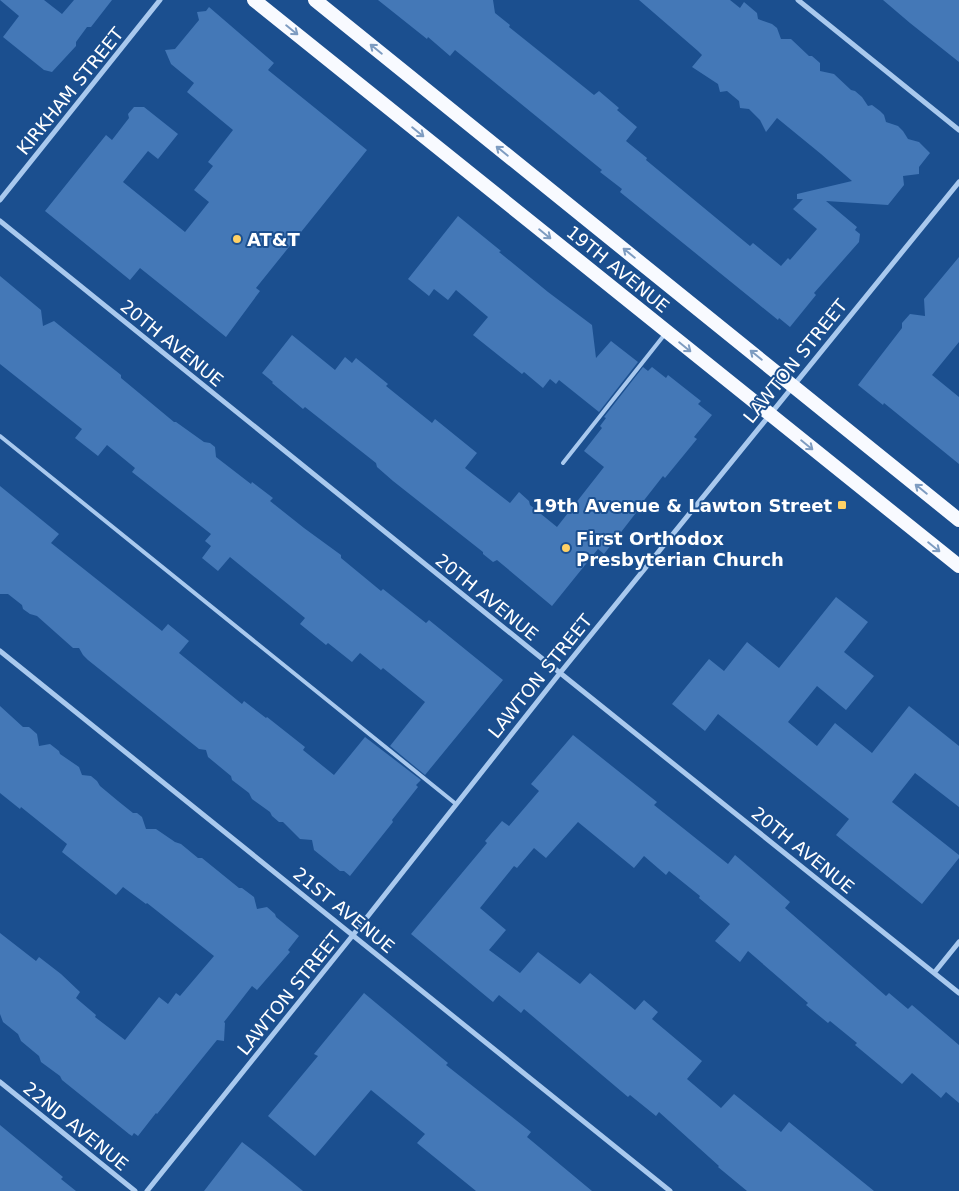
<svg xmlns="http://www.w3.org/2000/svg" width="959" height="1191" font-family="'DejaVu Sans',sans-serif">
<rect width="100%" height="100%" fill="#1b4f8f"/>
<path fill="#4478b7" d="M0 0H44L62 14 74 0H112L91 27H87L76 42V46L52 72 44 70 3 37 19 16Z
M378 0H493L495 13 510 25 509 27 594 95 599 91 619 108 617 110 637 127 626 141 647 158 646 160 750 246 753 243 781 266 788 258 790 260 817 229 793 209 803 199H797V194L852 181 821 154 777 118 766 132 760 120 749 109 740 108 739 101 727 91 720 92 718 84 692 67 702 55 698 51 639 0H730L740 8 744 2 757 13 758 19 772 24 777 28 781 39H791L809 56H812L820 63V71L834 74 851 90 855 91 862 97 868 106 872 105 880 111 884 115 886 122 898 126 903 131 908 139 919 142 930 153 919 167V174L903 176 904 185 888 205 826 201 857 227 855 230 860 234 859 242 814 293 816 295 790 327 779 318 778 320 757 303 620 192 622 189 600 172 602 170 455 50 450 56 428 37 427 39Z
M883 0H959V62L910 23Z
M209 7 274 63 268 70 367 150 256 288 260 291 226 337 140 268 130 280 45 211 106 135 112 140 129 118 128 114 134 107H144L178 134 158 159 148 151 123 182 185 232 209 202 194 190 213 166 208 162 233 130 187 92 194 83 171 64 165 50 175 49 199 20 197 12 206 11Z
M458 216 501 251 499 252 548 292 592 325 596 358 611 341 638 362 599 412 559 380 556 384 550 379 543 388 524 372 522 374 473 335 488 317 456 290 448 300 434 289 429 296 408 279Z
M959 257V342L932 375 959 397V464L884 403 883 405 858 385 902 328V323L910 314 925 316 924 299Z
M0 276 41 310 43 326 54 321 121 375V378L174 422H176L204 442 210 443 215 447 216 457 251 484 252 482 273 498 270 501 304 528 341 555V558L381 591 383 589 426 623 429 620 503 680 425 775 390 746 425 702 383 668 381 670 360 653 352 662 328 643 326 645 300 624 305 618 230 557 218 571 202 558 211 546 205 541 211 534 132 472 135 468 107 445 98 456 75 438 82 429 0 364Z
M292 335 335 370 345 357 352 363 356 358 388 384 386 386 432 423 435 419 477 453 465 468 510 503 519 492 529 501 530 505 557 527 604 467 584 451 602 428 600 426 606 418 604 417 643 367 648 371 652 367 666 378 668 375 701 401 698 404 712 415 694 437 697 439 665 478 663 476 638 508 639 509 604 554 598 549 552 606 497 560 493 562 483 554V552L393 481 377 467 376 463 305 407 303 409 272 383 273 382 262 373Z
M0 486 59 534 51 543 162 631 168 624 189 641 179 653 242 704 244 701 266 718 267 717 305 747 303 750 334 775 365 737 421 780 416 785 418 787 392 820 393 822 350 876 344 871H340L314 850 312 840 300 839 283 822H279L272 816 270 812 252 799 249 793 232 780 231 776 208 757 206 750 199 749 88 660 83 655 79 648H73L37 616 30 614 23 609 22 605 8 594H0Z
M836 597 868 622 844 652 874 676 846 710 817 686 788 722 817 746 835 723 872 753 909 706 959 746V807L915 773 892 802 959 855V858L922 904 836 835 849 819 718 714 705 731 672 704 709 659 724 671 747 642 779 668Z
M0 706 23 727H29L37 734 39 746 50 744 59 751 60 754 79 767 82 775 91 776 97 781 100 786 118 801 133 813H137L142 817 146 829H156L175 842 181 844 198 858H202L239 888H242L254 897 257 909 267 907 275 914 276 917 299 936 288 950 290 952 257 990 252 986 224 1022 225 1023 224 1041 217 1040 157 1114 156 1113 138 1136 134 1133 132 1136 129 1134 62 1080 60 1076 41 1062 39 1056 21 1041 18 1034 3 1022 0 1014V933L36 961 39 957 61 974 80 992 76 998 96 1015 95 1017 125 1040 159 997 168 1004 176 993 180 996 214 956 147 903 146 904 123 887 116 895 62 852 67 844 21 807 20 809 0 793Z
M573 735 657 802 654 805 728 864 735 855 790 902 785 908 886 996 889 993 908 1009 912 1005 959 1045V1103L946 1092 941 1098 912 1073 902 1084 855 1045 857 1043 830 1021 828 1023 806 1005 808 1003 748 951 740 962 715 941 730 924 699 898 700 896 669 871 666 875 644 856 634 868 578 822 546 858 534 848 517 868 514 866 480 908 506 930 489 950 520 973 538 952 580 984 590 973 635 1010 644 1000 658 1012 652 1019 702 1061 687 1079 721 1108 734 1094 781 1132 789 1122 874 1191H747L718 1167 719 1166 659 1112 656 1116 630 1095 628 1097 524 1009 521 1013 499 995 493 1002 411 934 487 843 485 841 502 821 509 826 539 791 531 784Z
M364 993 448 1063 446 1065 531 1132 527 1137 592 1191H476L417 1143 425 1134 371 1090 315 1156 268 1116 318 1056 314 1054Z
M0 1125 63 1177 61 1179 76 1191H0Z
M242 1142 264 1159 303 1191H204Z"/>
<g fill="none" stroke-linecap="round" stroke-linejoin="round">
<path stroke="#a9c9ee" stroke-width="4" d="M0 436 456 804
M563 463 665 334"/>
<path stroke="#a9c9ee" stroke-width="5" d="M798 0 959 130
M0 200 160 0
M0 221 529 648 959 993
M0 651 670 1191
M934 973 959 942
M0 1082 135 1191
M147 1191 353 935 560 673 959 182"/>
<path stroke="#f8faff" stroke-width="14" d="M254 0 959 566
M315 0 959 520"/>
</g>
<defs><path id="oneway-shaft" d="M-6 0H5M1.5-3L5.5 0L1.5 3" fill="none" stroke-width="1.6" stroke-linecap="round" stroke-linejoin="round" transform="scale(1.25)"/></defs>
<g stroke="#7e9cc1">
<use href="#oneway-shaft" transform="translate(292 30) rotate(39)"/>
<use href="#oneway-shaft" transform="translate(376 49) rotate(-141)"/>
<use href="#oneway-shaft" transform="translate(418 132) rotate(39)"/>
<use href="#oneway-shaft" transform="translate(502 151) rotate(-141)"/>
<use href="#oneway-shaft" transform="translate(545 234) rotate(39)"/>
<use href="#oneway-shaft" transform="translate(629 253) rotate(-141)"/>
<use href="#oneway-shaft" transform="translate(685 347) rotate(39)"/>
<use href="#oneway-shaft" transform="translate(756 355) rotate(-141)"/>
<use href="#oneway-shaft" transform="translate(807 445) rotate(39)"/>
<use href="#oneway-shaft" transform="translate(921 489) rotate(-141)"/>
<use href="#oneway-shaft" transform="translate(934 547) rotate(39)"/>
</g>
<g fill="#ffd166" stroke="#1b4f8f" stroke-width="2">
<circle cx="237" cy="239" r="5"/>
<rect x="837" y="500" width="10" height="10" rx="2.5"/>
<circle cx="566" cy="548" r="5"/>
</g>
<g text-anchor="middle" dominant-baseline="central" stroke-width="4" stroke-linejoin="round" paint-order="stroke">
<g font-size="18" fill="#fff" stroke="#1b4f8f">
<text transform="translate(70 91) rotate(-51)">KIRKHAM STREET</text>
<text transform="translate(618 269) rotate(39)">19TH AVENUE</text>
<text transform="translate(172 343) rotate(39)">20TH AVENUE</text>
<text transform="translate(795 361) rotate(-51)">LAWTON STREET</text>
<text transform="translate(487 597) rotate(39)">20TH AVENUE</text>
<text transform="translate(540 676) rotate(-51)">LAWTON STREET</text>
<text transform="translate(803 850) rotate(39)">20TH AVENUE</text>
<text transform="translate(344 910) rotate(39)">21ST AVENUE</text>
<text transform="translate(289 993) rotate(-51)">LAWTON STREET</text>
<text transform="translate(76 1126) rotate(39)">22ND AVENUE</text>
</g>
<g font-size="18" font-weight="bold" fill="#fff" stroke="#1b4f8f" text-anchor="start">
<text x="247" y="239">AT&amp;T</text>
<text x="832" y="505" text-anchor="end">19th Avenue &amp; Lawton Street</text>
<text x="576" y="538">First Orthodox<tspan x="576" dy="21">Presbyterian Church</tspan></text>
</g>
</g>
</svg>
